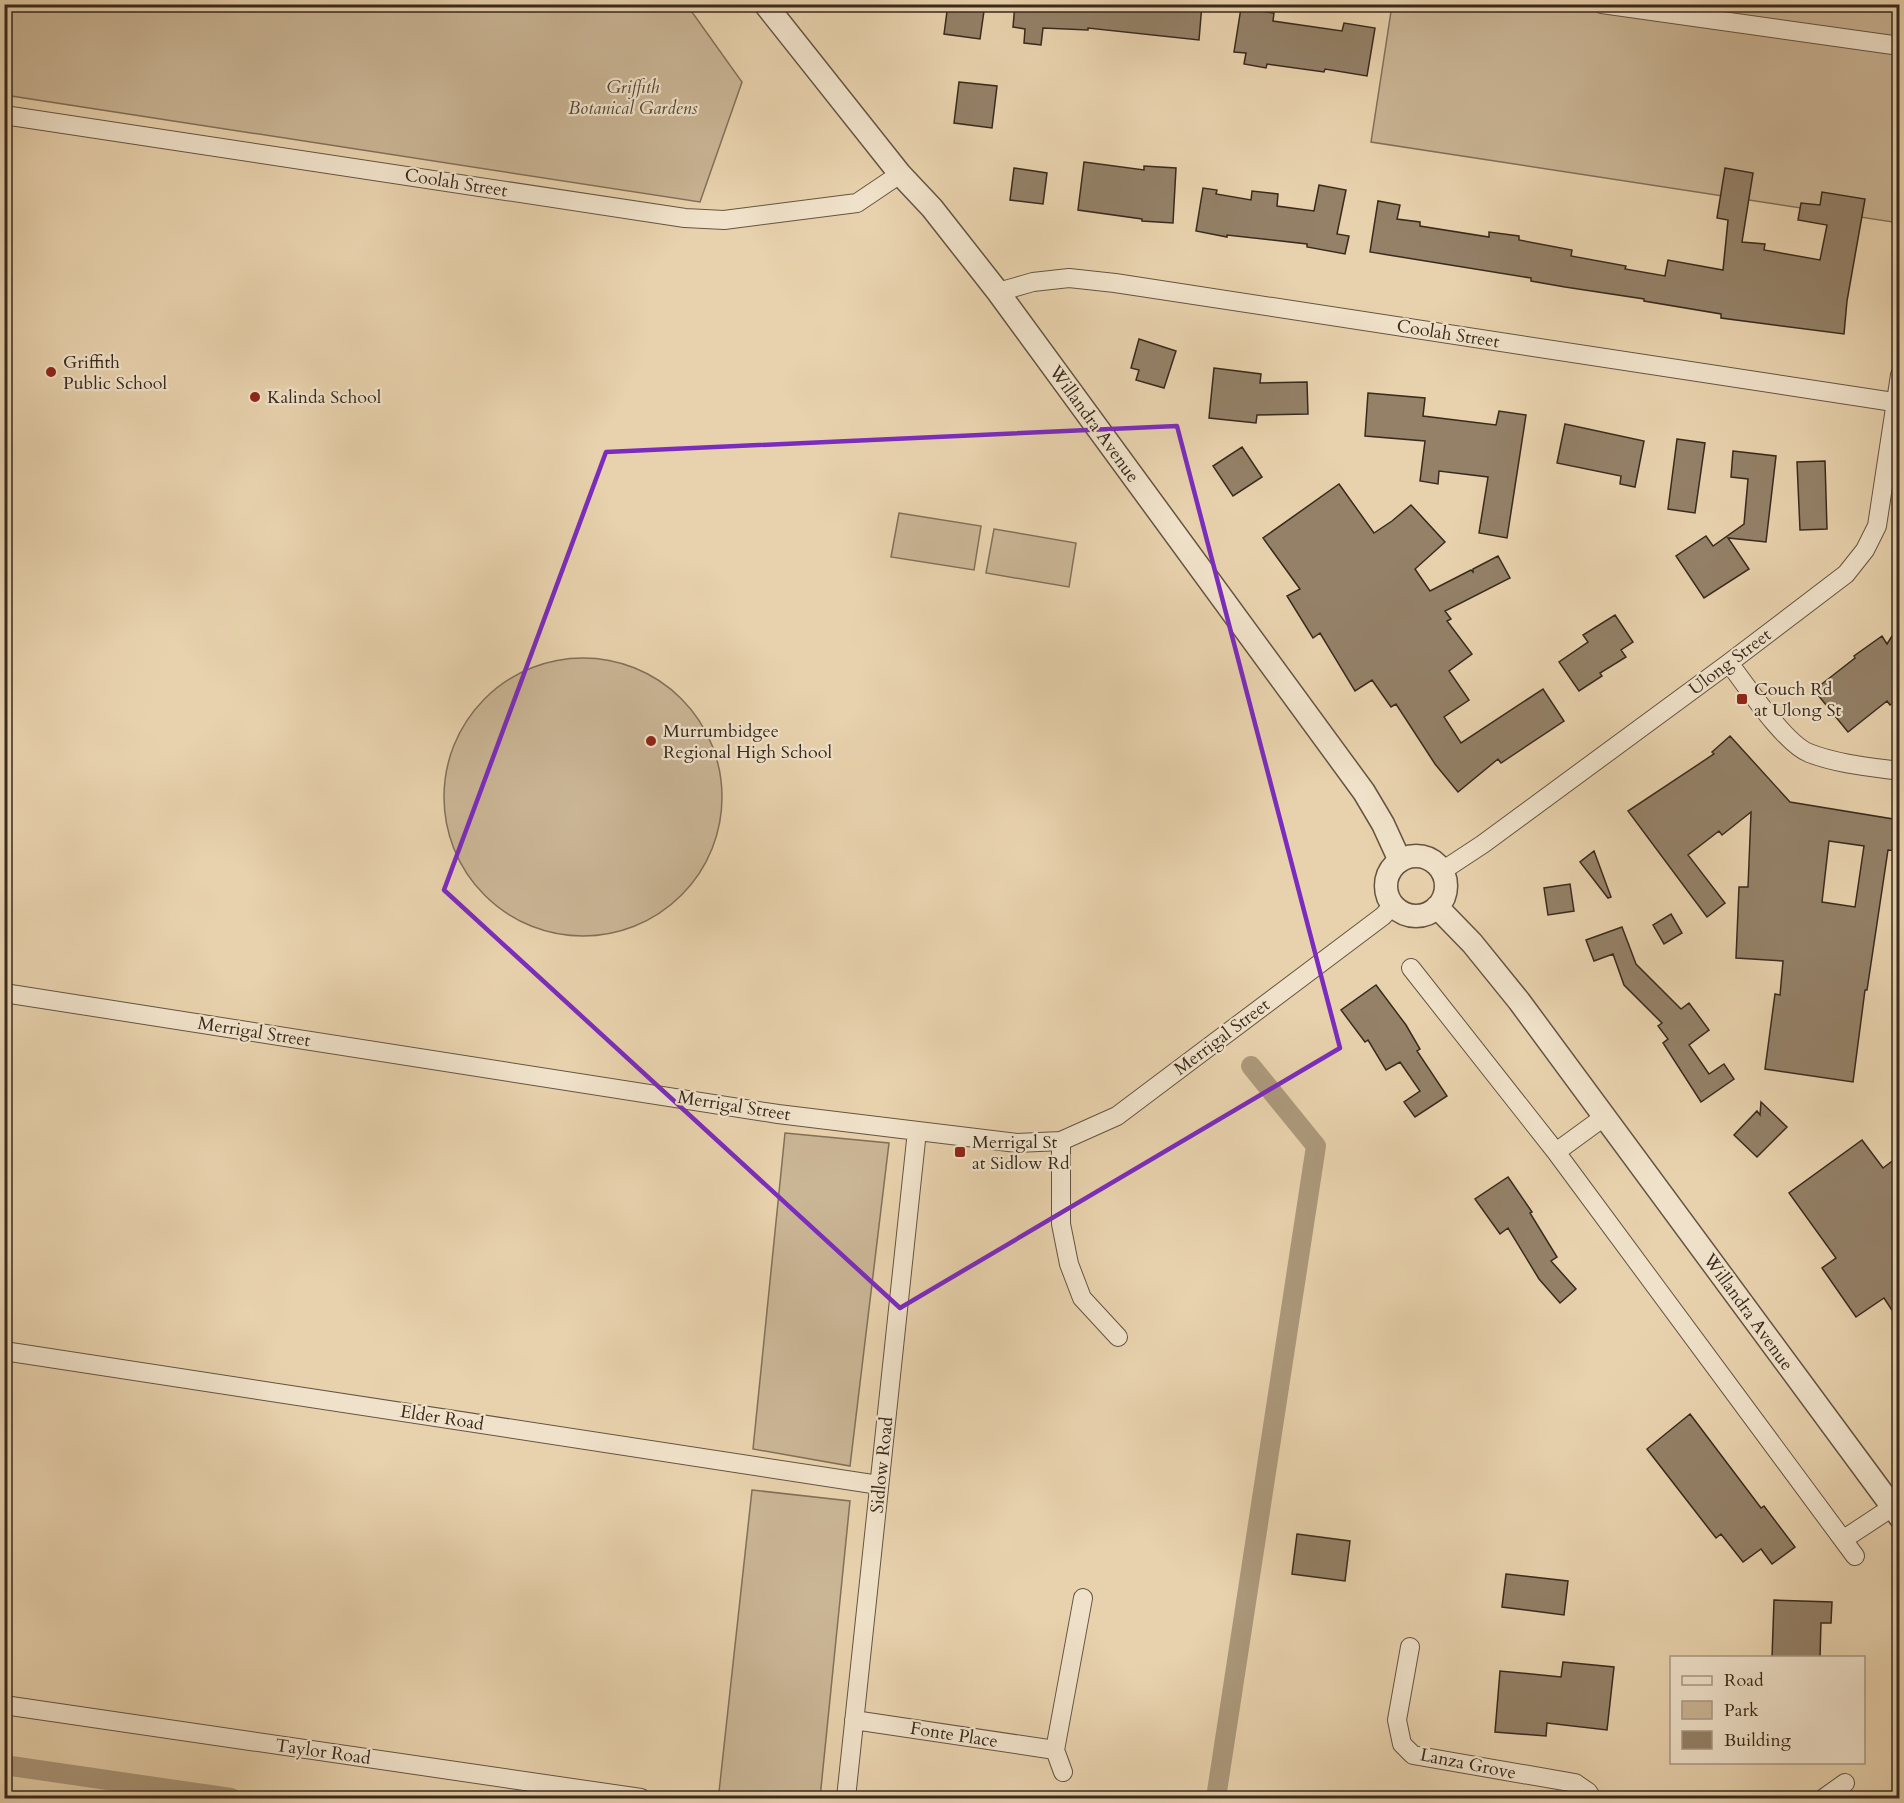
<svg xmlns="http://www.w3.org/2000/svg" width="1904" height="1803" font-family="Cardo,serif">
<rect width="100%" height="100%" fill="#e8d2ad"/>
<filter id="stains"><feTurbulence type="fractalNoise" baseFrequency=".00333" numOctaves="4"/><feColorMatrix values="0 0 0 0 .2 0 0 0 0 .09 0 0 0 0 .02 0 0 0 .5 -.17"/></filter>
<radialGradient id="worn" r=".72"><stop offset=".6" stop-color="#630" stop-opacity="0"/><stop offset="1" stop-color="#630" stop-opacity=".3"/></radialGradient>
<path fill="#cab595" stroke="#827059" stroke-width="1.5" d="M4 5H687L742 82 700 202 5 95Z
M1392 5H1899V223L1371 142Z
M899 513 981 526 974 570 891 557Z
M994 529 1076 543 1069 587 986 573Z
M444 797a139 139 0 1 1 278 0a139 139 0 1 1-278 0Z
M785 1133 889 1143 850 1466 753 1449Z
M752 1490 850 1501 820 1798H756L719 1792Z"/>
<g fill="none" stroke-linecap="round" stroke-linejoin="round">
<path stroke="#ac997c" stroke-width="20" d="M4 1765 231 1798
M1216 1798 1316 1146 1251 1066"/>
</g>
<path fill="#948168" stroke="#392a1d" stroke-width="1.5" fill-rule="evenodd" d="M948 4H985L980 39 944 34Z
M1015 4H1202L1199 40 1088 28V30L1043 28 1041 45 1024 43 1025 29 1013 27Z
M1241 8 1274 13 1273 21 1342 31 1344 23 1375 28 1367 76 1325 69 1324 72 1267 64 1266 68 1244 64 1246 53 1234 52Z
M959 82 997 86 992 128 954 123Z
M1084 162 1144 170V166L1176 168 1173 223 1142 221V219L1078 210Z
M1014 168 1047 173 1043 204 1010 200Z
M1725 168 1753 173 1742 242 1765 244 1764 250 1820 260 1827 225 1798 220 1801 203 1820 205 1822 192 1865 199 1847 301 1844 334 1721 318V314L1644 301V299L1565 287 1531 281V278L1370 252 1378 201 1400 205 1397 219 1420 222V226L1489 237V232L1519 236V240L1572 250 1571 256 1626 266 1625 269 1665 276 1668 260 1723 270 1728 220 1717 218Z
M1319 185 1346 190 1337 234 1349 236 1345 254 1307 247V244L1227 235V237L1196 231 1203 188 1217 190 1216 194 1251 200 1252 191 1278 194 1277 206 1314 211Z
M1139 339 1176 351 1164 388 1136 380 1139 370 1131 368Z
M1214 368 1261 374 1260 383 1307 382 1308 414 1257 415 1256 423 1209 418Z
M1368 393 1425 398 1423 416 1496 425 1499 411 1526 415 1507 538 1479 533 1488 477 1439 471 1438 484 1420 481 1425 441 1365 436Z
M1565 424 1644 441 1635 487 1620 484 1621 476 1557 463Z
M1677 439 1705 443 1695 513 1668 509Z
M1242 447 1262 477 1233 496 1213 466Z
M1733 451 1776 456 1766 542 1728 538 1749 569 1704 598 1676 556 1706 536 1713 546 1744 524 1748 479 1731 477Z
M1825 461 1827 529 1800 530 1797 462Z
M1339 484 1374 533 1392 521 1411 505 1445 542 1415 569 1430 591 1471 570 1473 572V569L1498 556 1510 578 1445 611 1451 619 1447 621 1472 654 1449 671 1469 700 1444 717 1461 743 1543 689 1564 721 1501 763 1498 759 1458 792 1435 764 1396 704 1391 707 1372 680 1355 691 1320 633 1313 638 1287 596 1300 589 1263 538Z
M1615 615 1633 642 1621 650 1626 657 1600 673 1602 676 1579 691 1559 662 1588 642 1583 635Z
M1899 625V698L1890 705 1887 701 1848 732 1814 690 1855 658 1854 656 1882 636 1887 644Z
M1730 736 1790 802 1899 820 1897 851 1888 850 1867 990H1865L1853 1082 1765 1069 1775 994 1780 995 1783 961 1736 958 1739 887H1748L1751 812 1722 835 1719 831 1688 855 1725 903 1707 917 1628 811 1714 754 1712 752ZM1829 841 1864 846 1855 907 1822 902Z
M1594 851 1611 897 1608 898 1580 862Z
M1570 884 1574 911 1548 915 1544 888Z
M1671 914 1682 933 1664 944 1653 925Z
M1622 927 1636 964 1681 1009 1689 1003 1709 1030 1689 1045 1709 1074 1724 1064 1734 1079 1701 1102 1663 1043 1668 1039 1658 1026 1662 1023 1624 985 1613 954 1594 961 1586 940Z
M1376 985 1406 1025 1420 1049 1417 1051 1447 1096 1415 1117 1404 1102 1420 1091 1400 1062 1386 1070 1368 1040 1365 1042 1341 1010Z
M1761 1102 1787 1127 1757 1157 1734 1135 1757 1111 1760 1115Z
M1862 1140 1883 1168 1899 1156V1321L1884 1298 1856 1317 1822 1268 1836 1258 1789 1193Z
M1508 1177 1532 1212 1530 1213 1557 1257 1551 1261 1576 1289 1560 1303 1539 1279 1508 1228 1500 1234 1475 1199Z
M1690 1414 1761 1508 1764 1506 1795 1547 1772 1564 1761 1549 1743 1562 1721 1534 1716 1538 1647 1449Z
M1297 1534 1350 1541 1345 1581 1292 1574Z
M1506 1574 1568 1581 1564 1615 1502 1607Z
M1774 1600 1832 1602 1831 1623H1821L1820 1658H1772Z
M1563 1662 1614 1667 1607 1730 1547 1723 1546 1736 1495 1732 1500 1671 1561 1677Z"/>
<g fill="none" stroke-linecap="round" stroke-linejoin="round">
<defs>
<path id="minor" d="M1602 4 1900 46
M4 115 685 218 724 220 857 203 900 174
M998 292 1033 282 1069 278 1115 283 1900 403
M1729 663C1746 685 1785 744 1809 753 1837 764 1870 767 1900 771
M1442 871 1483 844 1729 663 1846 574 1865 550 1877 526 1900 375
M1411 968 1556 1152 1855 1556
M4 993 778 1114 1017 1143 1061 1141 1117 1116 1383 916 1393 905
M1061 1141V1224L1069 1264 1082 1298 1118 1337
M1556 1152 1604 1117
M4 1351 879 1485
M1844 1539 1891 1508
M1410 1647 1397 1720 1402 1744 1413 1755 1575 1783 1588 1792 1592 1798
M4 1705 641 1798
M854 1720 1055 1750 1083 1598
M1055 1750 1063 1772
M846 1798 917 1131
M1824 1798 1845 1783"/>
<path id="tertiary" d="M765 4 900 174 932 208 998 292 1364 792 1383 824 1400 861
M1386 886a30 30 0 1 1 60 0a30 30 0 1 1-60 0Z
M1437 907 1472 943 1519 1001 1900 1517"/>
</defs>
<use href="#minor" stroke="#655441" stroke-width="20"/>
<use href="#tertiary" stroke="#655441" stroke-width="25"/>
<use href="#minor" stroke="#f0e2ca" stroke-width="18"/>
<use href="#tertiary" stroke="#f0e2ca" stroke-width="22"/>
</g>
<path fill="none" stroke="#7b2cbf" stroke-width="4.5" stroke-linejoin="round" d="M1177 426 1340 1048 900 1308 444 890 606 452Z"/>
<g fill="#8f2418" stroke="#f0e2ca" stroke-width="2">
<circle cx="51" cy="372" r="6"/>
<circle cx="255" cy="397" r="6"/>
<rect x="1736" y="693" width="12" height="12" rx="3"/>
<circle cx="651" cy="741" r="6"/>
<rect x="954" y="1146" width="12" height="12" rx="3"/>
</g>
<g text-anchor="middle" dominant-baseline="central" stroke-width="4.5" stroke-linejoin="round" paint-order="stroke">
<g font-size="18" font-style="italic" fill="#564635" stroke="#f0e2ca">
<text x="633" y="87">Griffith<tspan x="633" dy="21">Botanical Gardens</tspan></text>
</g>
<g font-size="18" fill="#392a1d" stroke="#f0e2ca">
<text transform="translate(456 183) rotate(9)">Coolah Street</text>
<text transform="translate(1448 334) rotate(9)">Coolah Street</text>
<text transform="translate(1094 424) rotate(54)">Willandra Avenue</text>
<text transform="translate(1730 662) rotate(-37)">Ulong Street</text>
<text transform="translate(254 1032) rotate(9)">Merrigal Street</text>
<text transform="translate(1222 1037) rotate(-37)">Merrigal Street</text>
<text transform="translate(734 1106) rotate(9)">Merrigal Street</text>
<text transform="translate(1748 1312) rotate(54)">Willandra Avenue</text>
<text transform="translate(442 1418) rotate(9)">Elder Road</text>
<text transform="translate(882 1465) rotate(-84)">Sidlow Road</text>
<text transform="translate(954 1735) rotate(9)">Fonte Place</text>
<text transform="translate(323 1752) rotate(8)">Taylor Road</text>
<text transform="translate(1468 1764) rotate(11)">Lanza Grove</text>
</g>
<g font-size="18" fill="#392a1d" stroke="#f0e2ca" text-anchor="start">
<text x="63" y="362">Griffith<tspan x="63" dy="21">Public School</tspan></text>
<text x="267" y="397">Kalinda School</text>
<text x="1754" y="689">Couch Rd<tspan x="1754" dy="21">at Ulong St</tspan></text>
<text x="663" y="731">Murrumbidgee<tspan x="663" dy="21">Regional High School</tspan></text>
<text x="972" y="1142">Merrigal St<tspan x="972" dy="21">at Sidlow Rd</tspan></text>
</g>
</g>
<rect width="1904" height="1803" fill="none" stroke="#e8d2ad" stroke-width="24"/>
<rect x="6" y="6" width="1892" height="1791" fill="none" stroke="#392a1d" stroke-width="3"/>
<rect x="12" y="12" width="1880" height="1779" fill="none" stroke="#392a1d" stroke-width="1.5"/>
<rect x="1670" y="1656" width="195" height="108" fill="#f0e2ca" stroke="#a79885" stroke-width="1.5"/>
<rect x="1682" y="1676" width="30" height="9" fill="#f0e2ca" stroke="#a79885" stroke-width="1.5"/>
<text x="1724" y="1686" font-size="18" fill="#392a1d">Road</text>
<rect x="1682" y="1701" width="30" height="18" fill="#cab595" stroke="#a79885" stroke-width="1.5"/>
<text x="1724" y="1716" font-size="18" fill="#392a1d">Park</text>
<rect x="1682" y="1731" width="30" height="18" fill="#948168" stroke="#a79885" stroke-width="1.5"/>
<text x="1724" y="1746" font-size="18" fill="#392a1d">Building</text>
<rect width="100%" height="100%" filter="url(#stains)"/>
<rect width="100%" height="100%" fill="url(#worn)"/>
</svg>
